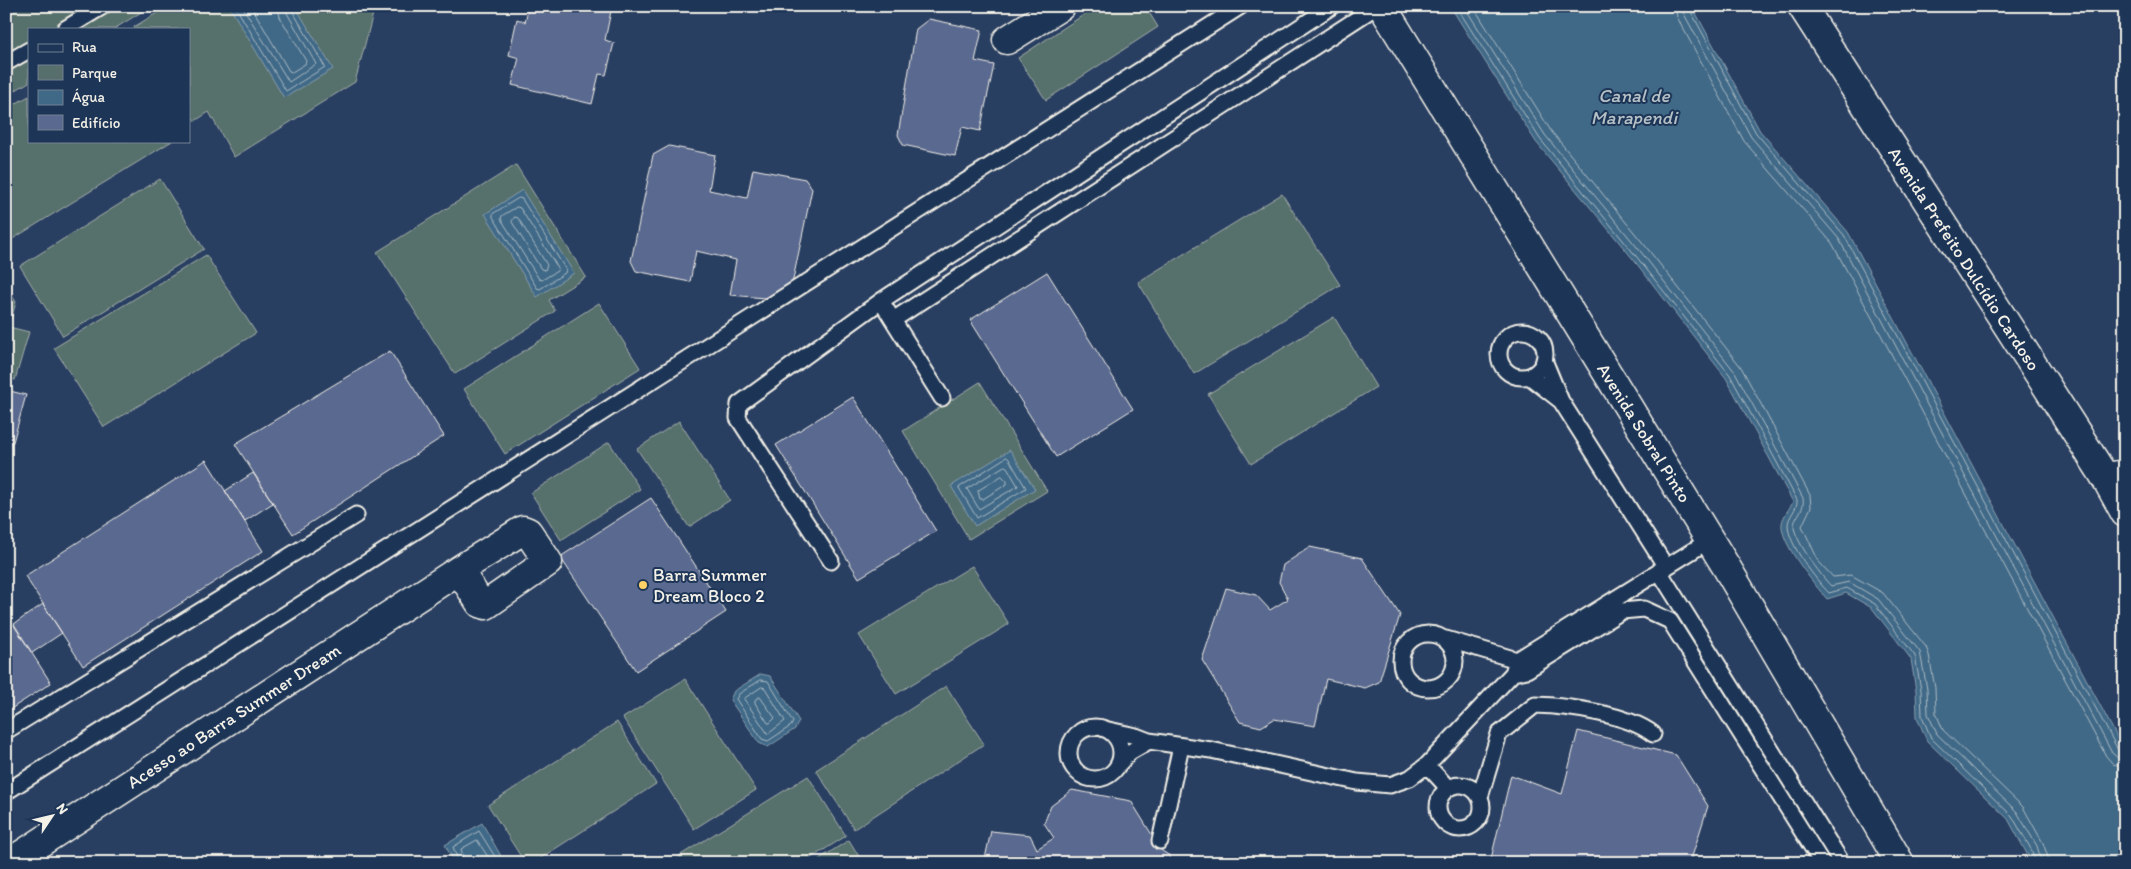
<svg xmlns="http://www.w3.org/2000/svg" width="2131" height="869" font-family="Itim,sans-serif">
<rect width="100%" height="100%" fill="#293f62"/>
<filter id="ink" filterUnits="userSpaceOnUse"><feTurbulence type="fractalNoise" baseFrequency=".02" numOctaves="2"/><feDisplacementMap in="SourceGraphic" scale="10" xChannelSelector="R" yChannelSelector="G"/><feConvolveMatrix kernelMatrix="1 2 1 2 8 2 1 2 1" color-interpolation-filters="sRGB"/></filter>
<g filter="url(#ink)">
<path fill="#566f6c" stroke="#a5b0aa" d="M6 6H151L114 29H29V82L6 96Z
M168 6H375L355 82 234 157 209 112 195 121 189 112V29H135L134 27Z
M1097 6H1145L1158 27 1046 100 1018 58Z
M29 96V141H172L6 243V109Z
M516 165 586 277 549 300 555 311 455 374 377 252Z
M160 179 204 249 63 336 20 266Z
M1282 194 1340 285 1194 374 1138 282Z
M206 255 256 333 104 427 54 348Z
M6 286 16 302 9 327 29 332 15 380 6 378Z
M599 303 640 368 505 454 464 389Z
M1334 317 1376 387 1251 464 1208 394Z
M980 382 1047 491 969 539 903 431Z
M679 421 730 500 689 527 637 449Z
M609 442 640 489 561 540 531 493Z
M972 566 1009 624 896 694 859 635Z
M685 679 756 790 694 829 623 718Z
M946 686 984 744 854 829 816 770Z
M617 722 656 784 533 863H525L488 805Z
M808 776 846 836 803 863H683L679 856Z
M849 840 863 863H813Z"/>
<path fill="#406988" stroke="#889fae" d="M229 6H295L333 69 284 98Z
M1450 6H1692L1760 131 1848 232 2125 752V863H2032L2008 819 1927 741 1917 717 1916 691 1911 659 1872 608 1846 593 1827 599C1815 585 1779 542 1782 523 1783 516 1790 508 1793 502L1726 378 1633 259 1536 142Z
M522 190 574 273 537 297 485 214Z
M1010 450 1035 489 975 526 951 486Z
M761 674 770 676 799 721 795 729 768 747 759 743 730 700 734 691Z
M482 823 505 863H455L445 845Z"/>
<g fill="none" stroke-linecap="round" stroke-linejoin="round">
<path stroke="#acbbc2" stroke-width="1" d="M235 6 286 91 325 67 292 10 291 6
M242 6 289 82 316 64 287 13 285 6
M251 6 289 71 292 72 305 64 306 61 280 17 278 6
M1456 6 1540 139 1636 256 1730 375 1797 500C1798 509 1788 516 1788 525 1788 544 1816 580 1829 593L1847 588 1875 604 1915 656 1921 690 1922 716 1931 738 2012 816 2031 849 2036 863
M1464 6 1545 135 1641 252 1735 372 1803 498C1805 509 1797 514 1794 524 1792 537 1821 576 1831 586L1849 582 1878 599 1920 652 1927 689 1928 714 1937 734 2017 812 2037 846 2042 863
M1473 6 1551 131 1647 248 1741 367 1810 495 1811 507 1802 526 1819 562 1833 577 1851 575 1883 593 1926 647 1929 655 1935 688 1936 713 1943 730 2023 807 2043 843 2050 863
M1675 6 1677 17 1744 141 1832 243 2106 756 2113 764 2125 767
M1682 6 1684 14 1751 137 1839 239 2112 753 2118 758 2125 759
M1688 6 1756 133 1844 235 2118 750 2125 753
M519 198 522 199 566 270 565 273 540 289 537 288 493 217V214Z
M517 207 520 208 558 268 557 271 542 280 539 279 501 219 502 216Z
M515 217 518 218 547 265 545 270 541 269 512 222Z
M1007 457 1009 459 1026 488 977 518 959 488Z
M1005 466 1007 467 1018 486 979 509 967 489Z
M1002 476 1007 481V484L983 499H980L978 491Z
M761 680 768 681 793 722 791 726 768 741 762 739 736 699 739 694Z
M762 687 765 688 785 721 768 734 744 699Z
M760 697 775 718 770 723H768L755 703V700Z
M459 863 453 847 479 831 499 863
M465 863 461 849 477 840 492 863"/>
</g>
<path fill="#5a6990" stroke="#f4f1e8" d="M529 6H612L605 40 614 43 606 75 599 74 592 104 512 85 519 58 509 55 517 19 525 22Z
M929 19 982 30 975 61 994 65 980 131 962 127 955 156 903 145 898 135 916 29Z
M669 146 715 155 709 190 747 198 753 169 805 179 812 189 791 289 777 299 730 295 736 260 696 251 690 282 636 271 631 261 653 155Z
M1047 272 1133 409 1056 457 970 320Z
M390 351 444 436 293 534 235 444Z
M6 390 26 395 13 442 6 448Z
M853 397 936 531 859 578 776 445Z
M206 460 263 551 83 666 25 576Z
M253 473 273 503 245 521 225 491Z
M651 498 726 612 636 671 560 557Z
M1310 547 1362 558 1400 615 1379 682 1365 688 1326 679 1315 726 1274 719 1261 727 1240 722 1202 660 1226 588 1256 595 1270 610 1288 599 1279 582 1283 565Z
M43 604 62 633 32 653 14 624Z
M6 613 51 683 6 712Z
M1578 731 1676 755 1708 806 1690 863H1490L1511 775 1562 794Z
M1072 790 1131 801 1162 851 1170 856 1168 863H984L991 831 1030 835 1037 849 1054 838 1044 823 1051 806Z"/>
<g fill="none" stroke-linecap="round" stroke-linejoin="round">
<defs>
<path id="lane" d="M65 29 103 6
M6 63 29 50
M893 320 1377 6
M1499 354a23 23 0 1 1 46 0a23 23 0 1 1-46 0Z
M1529 376 1561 401 1544 360
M942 398 881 301 1332 6
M1561 401 1666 567
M831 561 738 418 739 404 881 301
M1659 571 1842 863
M1401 661a27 27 0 1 1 54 0a27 27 0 1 1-54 0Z
M1446 639 1517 660
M1513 673 1527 670 1622 611 1644 609 1670 621 1822 863
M1069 753a26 26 0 1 1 52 0a26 26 0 1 1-52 0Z
M1104 729 1136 736 1149 741 1211 750 1357 782 1390 785 1410 778 1427 765 1513 673 1517 660 1697 548
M6 731 356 515
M1118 765 1130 752 1149 741
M1427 765 1448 788
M1438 807a22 22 0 1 1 44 0a22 22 0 1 1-44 0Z
M6 792 1241 6
M1480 797 1499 734 1535 705C1567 706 1628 714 1653 734
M1160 841 1181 746"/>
<path id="street" d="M1382 6 1727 568 1900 863
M1007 40 1061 6
M2105 477 2125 474
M9 863 459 570 523 530 528 532 548 562 486 605 480 603 459 570"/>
<path id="secondary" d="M1802 6 2105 477 2125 513"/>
</defs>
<use href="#lane" stroke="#f4f1e8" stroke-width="19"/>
<use href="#street" stroke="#f4f1e8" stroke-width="31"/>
<use href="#secondary" stroke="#f4f1e8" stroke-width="31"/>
<path stroke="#f4f1e8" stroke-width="3" stroke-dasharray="5 4" stroke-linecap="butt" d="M1420 10 1425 6"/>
<use href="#lane" stroke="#1d3557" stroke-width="15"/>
<use href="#street" stroke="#1d3557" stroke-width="28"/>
<use href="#secondary" stroke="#1d3557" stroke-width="28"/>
</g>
</g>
<circle fill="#ffd166" stroke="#1d3557" stroke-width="2" cx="643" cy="585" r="5"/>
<g text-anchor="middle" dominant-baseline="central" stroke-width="4" stroke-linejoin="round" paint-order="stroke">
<g font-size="18" fill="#f4f1e8" stroke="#1d3557">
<text transform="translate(1964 259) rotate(57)">Avenida Prefeito Dulcídio Cardoso</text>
<text transform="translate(1644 433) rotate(58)">Avenida Sobral Pinto</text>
<text transform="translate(234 716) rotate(-33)">Acesso ao Barra Summer Dream</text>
</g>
<g font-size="18" fill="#f4f1e8" stroke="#1d3557" text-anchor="start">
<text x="653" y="575">Barra Summer<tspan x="653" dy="21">Dream Bloco 2</tspan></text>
</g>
<g font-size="19" font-style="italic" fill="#b5c1c6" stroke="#1d3557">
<text x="1634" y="95">Canal de<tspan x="1634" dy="22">Marapendi</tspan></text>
</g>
</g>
<rect width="2131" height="869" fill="none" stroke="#1d3557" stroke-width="25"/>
<rect x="12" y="12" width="2106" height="844" fill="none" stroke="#f4f1e8" stroke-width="2" filter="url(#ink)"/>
<rect x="28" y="28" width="162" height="115" fill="#1d3557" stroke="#738091"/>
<rect x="38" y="44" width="25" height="8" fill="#1d3557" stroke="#738091"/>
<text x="72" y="52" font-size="15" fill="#f4f1e8">Rua</text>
<rect x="38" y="65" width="25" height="15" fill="#566f6c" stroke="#738091"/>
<text x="72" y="78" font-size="15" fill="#f4f1e8">Parque</text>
<rect x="38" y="90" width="25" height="15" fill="#406988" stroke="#738091"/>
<text x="72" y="102" font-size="15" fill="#f4f1e8">Água</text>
<rect x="38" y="115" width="25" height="15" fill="#5a6990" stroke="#738091"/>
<text x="72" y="128" font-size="15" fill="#f4f1e8">Edifício</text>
<g transform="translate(52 816) rotate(55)" stroke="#1d3557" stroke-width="4" paint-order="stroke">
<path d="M0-4L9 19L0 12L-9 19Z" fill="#f4f1e8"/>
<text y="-8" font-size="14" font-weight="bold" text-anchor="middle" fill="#f4f1e8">N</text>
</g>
</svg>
